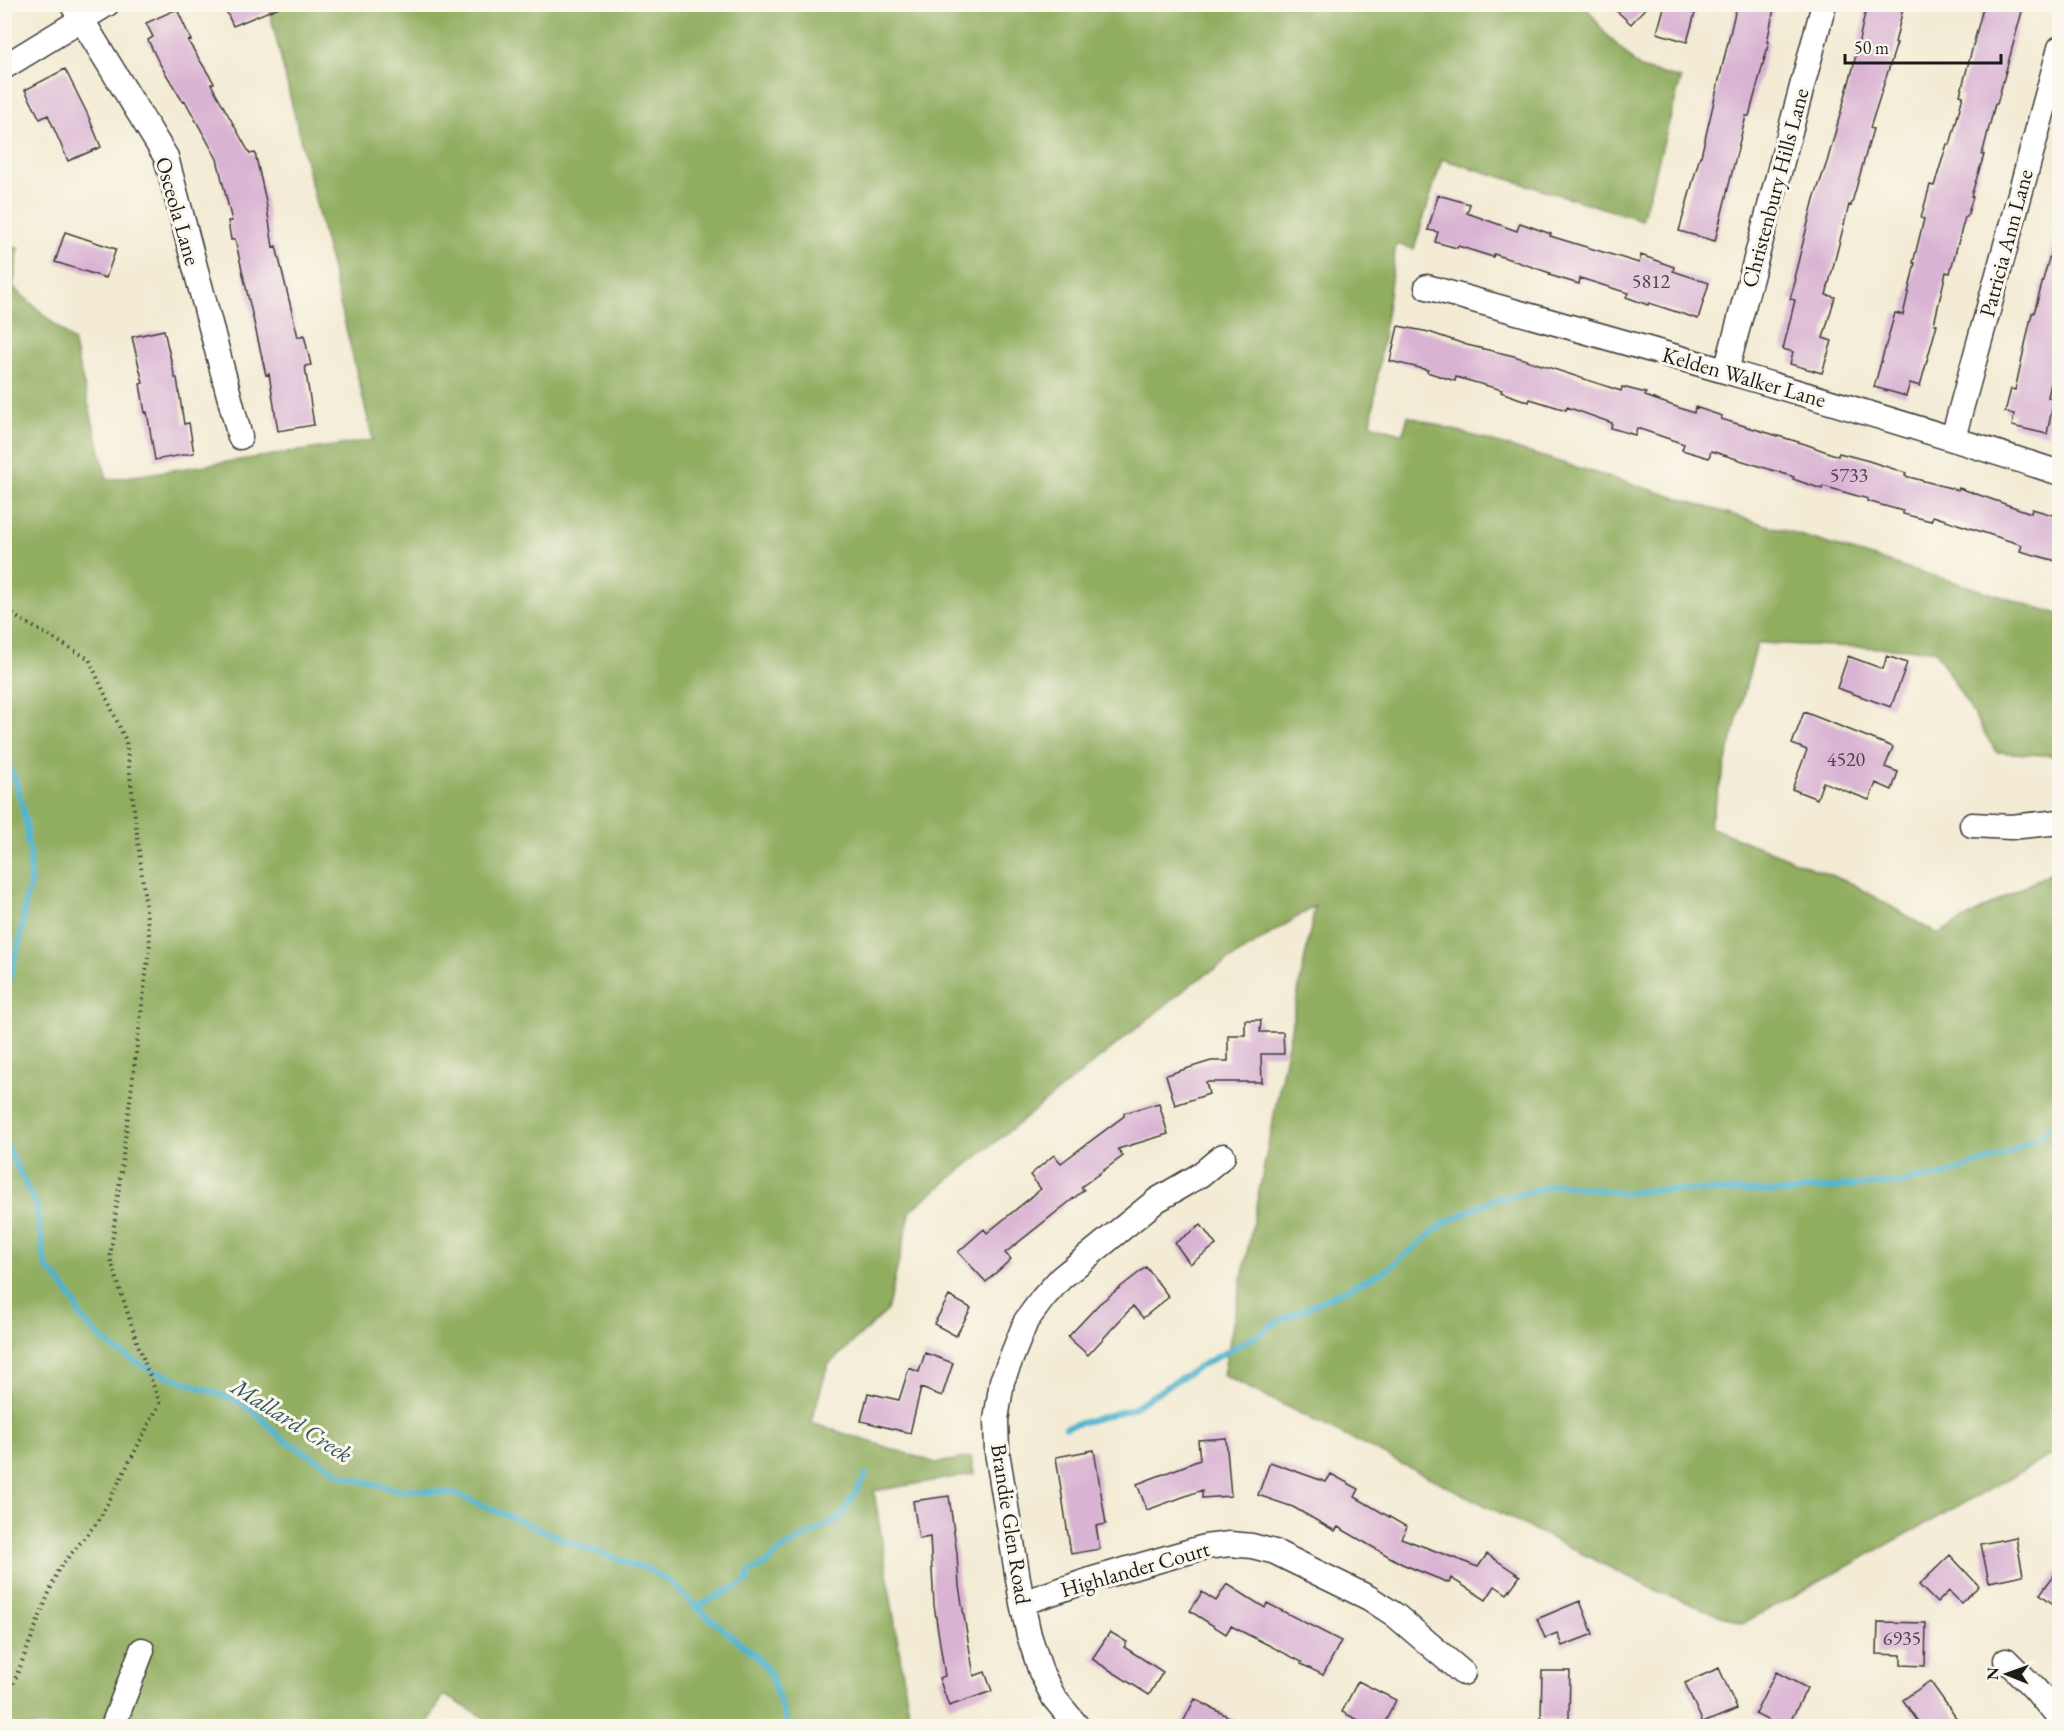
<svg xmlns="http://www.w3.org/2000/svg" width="2064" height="1731" font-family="'EB Garamond',serif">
<rect width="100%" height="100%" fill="#fbf7ec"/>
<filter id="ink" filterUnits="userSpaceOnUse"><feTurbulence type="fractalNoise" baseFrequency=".0167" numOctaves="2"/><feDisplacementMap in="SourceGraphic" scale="12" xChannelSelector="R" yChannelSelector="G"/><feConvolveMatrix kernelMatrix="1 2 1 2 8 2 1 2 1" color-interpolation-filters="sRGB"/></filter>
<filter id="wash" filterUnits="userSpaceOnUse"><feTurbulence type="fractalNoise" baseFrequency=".008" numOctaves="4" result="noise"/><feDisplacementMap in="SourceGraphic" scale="24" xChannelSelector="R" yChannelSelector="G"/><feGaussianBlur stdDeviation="1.35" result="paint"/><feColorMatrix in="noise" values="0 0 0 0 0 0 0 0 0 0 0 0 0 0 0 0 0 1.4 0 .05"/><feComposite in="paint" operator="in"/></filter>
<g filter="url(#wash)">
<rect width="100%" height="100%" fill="#f3ebd4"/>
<path fill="#91ad60" stroke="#56643e" stroke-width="1.5" d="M268 5H1585L1604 32 1640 68 1681 79 1642 220 1442 159 1414 249 1396 244 1371 424 1403 434 1408 416 2059 614V756L1996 752 1935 650 1757 643 1709 827 1853 884 1937 934 2059 868V1451L1742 1624 1655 1590 1223 1375 1315 906 1194 982 911 1210 887 1311 828 1365 811 1423 936 1463 971 1457 974 1474 874 1491 911 1726H499L444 1695 426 1726H5V248H18L13 287 73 341 107 480 373 440Z"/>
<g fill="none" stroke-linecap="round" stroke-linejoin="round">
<path stroke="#4eb3cd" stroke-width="6" d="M4 757 16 781 27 827V842L30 850V888L26 895 21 935 4 997
M4 1141 36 1205 46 1267 57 1278 74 1301 81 1317 94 1332 117 1351 149 1369 238 1401 260 1417 281 1438 347 1477 401 1491 407 1489 456 1494 589 1550H596L634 1566H642L672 1583 696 1607 756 1656 769 1671 788 1726
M1066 1427 1131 1409 1200 1366 1262 1333 1269 1326 1385 1271 1443 1224 1498 1197 1504 1199 1557 1184 1622 1193 1660 1190 1797 1192C1811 1185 1828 1192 1842 1186L1903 1183 1911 1179 1942 1176 2007 1154 2060 1123
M696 1607 748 1581V1573L769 1562 779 1551 840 1518 866 1475"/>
</g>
<g id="blocks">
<path fill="#d9b3d3" d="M223 4H284V5L233 26Z
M1609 4H1649L1631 24Z
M1665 4 1695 13 1687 42 1657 33Z
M1737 4H1775L1767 42H1769L1749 116H1746L1715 241 1679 231 1700 156H1701Z
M1867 4H1904L1895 43H1897L1870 128 1873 129 1851 206 1849 205 1826 295 1835 297 1823 338 1832 341 1822 373 1790 364 1793 352 1783 349 1795 300 1790 299 1796 279 1794 278 1814 199 1827 162 1853 68Z
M1984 4H2024L1997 104H1995L1982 155H1984L1971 196 1973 197 1967 217H1965L1950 273 1946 272 1934 324H1937L1920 386 1910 383 1906 396 1874 387 1895 313 1903 315 1915 263H1913L1924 219 1921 218 1930 185 1934 186 1947 144 1950 145 1963 96 1960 95Z
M177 9 191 40 188 41 214 83 211 84 250 154 255 153 266 201 273 247 276 246 298 337 304 335 311 365 305 366 314 425 278 431 269 374 266 375 235 239 231 240 228 221H232L217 159 185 101 183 102 158 61 148 40 153 37 146 23Z
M65 69 87 113 101 147 68 161 48 115 40 119 25 90Z
M1438 195 1470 204 1467 213 1517 231 1520 223 1551 234 1550 236 1639 263 1641 255 1674 267 1673 271 1709 283 1698 319 1649 303 1648 305 1626 297 1628 293 1580 278 1579 284 1549 275 1550 273 1494 254 1493 257 1458 246 1457 248 1435 242 1438 232 1428 230Z
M65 232 116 249 106 278 55 262Z
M2054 240H2060V343L2048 397 2054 399 2047 434 2012 426 2014 414 2005 412 2011 389 2015 390 2032 313H2034Z
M1398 326 1429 332 1467 345 1514 356 1621 391 1622 387 1646 393 1645 396 1694 413 1695 407 1722 416 1721 419 1805 444 1838 456 1839 453 1869 461 1906 473 1905 476 1958 490 1959 488 2031 513 2032 509 2060 517V562L2020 551 2022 545 1933 516 1931 521 1903 514V511L1867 501 1868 499 1823 486 1822 489 1793 479 1794 477 1711 451 1709 458 1682 450 1684 444 1637 428 1635 435 1611 428 1612 423 1567 407 1566 410 1530 399 1529 402 1501 392 1502 390 1456 377 1455 381 1427 372 1428 370 1390 361Z
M164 330 175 378H177L184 424 189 423 194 453 155 460 147 412 145 413 140 384 143 383 132 337Z
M1848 656 1883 669 1887 656 1907 663 1891 707 1837 688Z
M1804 712 1893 747 1885 767 1898 772 1892 790 1876 783 1869 800 1823 782 1817 799 1792 789 1807 750 1792 744Z
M1245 1020H1261L1260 1032H1283L1284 1054H1261L1262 1082H1206L1209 1094 1175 1105 1166 1075 1211 1061H1228V1035H1245Z
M1159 1103 1168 1134 1118 1149 1123 1156 1081 1187 1084 1190 1005 1253 1011 1259 986 1282 958 1252 984 1229 987 1233 1041 1189 1030 1175 1054 1155 1061 1163 1124 1116V1113Z
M1201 1225 1216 1245 1190 1264 1175 1243Z
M1146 1267 1169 1297 1143 1318 1133 1306 1088 1355 1068 1337 1099 1304Z
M949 1296 971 1308 956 1336 934 1324Z
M925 1353 953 1363 942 1396 921 1388 910 1433 861 1421 868 1393 899 1400 909 1368 919 1372Z
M1226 1438 1231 1496 1202 1498V1490L1147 1510 1137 1484 1200 1460 1198 1440Z
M1094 1450 1106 1524 1096 1526 1100 1549 1071 1554 1056 1457Z
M1270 1462 1326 1482 1331 1474 1359 1489 1355 1497 1407 1527 1401 1538 1478 1567 1487 1554 1520 1576 1507 1594 1495 1586 1486 1600 1451 1578 1449 1583 1402 1564 1338 1527 1335 1531 1293 1507 1258 1495Z
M949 1496 957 1554 959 1586 974 1676 985 1672 992 1691 949 1706 939 1678 945 1676 934 1605 930 1537 919 1539 913 1501Z
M2016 1537 2023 1575 1989 1582 1981 1544Z
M1950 1555 1979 1586 1961 1603 1949 1591 1937 1603 1919 1585Z
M2060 1567V1609L2040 1594Z
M1227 1584 1265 1608 1267 1603 1341 1641 1323 1675 1301 1664 1302 1662 1231 1626 1226 1634 1190 1611 1202 1592 1216 1601Z
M1580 1601 1593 1634 1562 1646 1557 1633 1545 1638 1537 1619Z
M1878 1622 1926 1623 1925 1666 1901 1665V1655L1877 1654Z
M1110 1632 1127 1642 1124 1647 1163 1672 1149 1695 1092 1659Z
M1719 1668 1737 1709 1703 1723 1685 1683Z
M1542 1671H1570L1569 1719H1541Z
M1776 1672 1807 1688 1788 1726H1779L1755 1714Z
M1358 1681 1396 1700 1383 1726H1370L1342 1712Z
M1930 1681 1962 1726H1921L1903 1700Z
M1195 1699 1246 1726H1181Z"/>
</g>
</g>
<g filter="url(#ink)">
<use href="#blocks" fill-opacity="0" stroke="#3c3b38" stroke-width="1.5"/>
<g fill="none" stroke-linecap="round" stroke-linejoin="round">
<defs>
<path id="minor" d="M72 4 166 157 240 437
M4 67 107 4
M1427 287C1639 346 1850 405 2060 473
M1726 371 1824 4
M1953 438 2060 48
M1972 825 2011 827 2060 822
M1022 1603 1093 1579 1205 1547 1230 1544 1252 1546 1275 1552 1369 1598 1395 1615 1463 1673
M2006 1660 2034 1688 2060 1719
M113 1726 142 1650
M1077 1726 1054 1698 1041 1672 1029 1635 1022 1603 997 1452 996 1420 1002 1381 1026 1321 1043 1298 1061 1278 1157 1200 1200 1175 1223 1156"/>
</defs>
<use href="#minor" stroke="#3c3b38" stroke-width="27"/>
<path stroke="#3c3b38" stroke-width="4" stroke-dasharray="1.5 4.5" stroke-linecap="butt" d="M4 606 16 617 89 659 126 741 150 943 110 1258 137 1342 160 1403 99 1520 58 1570 10 1692 5 1726"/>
<use href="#minor" stroke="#fff" stroke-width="24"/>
</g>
</g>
<g text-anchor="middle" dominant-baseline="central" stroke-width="6" stroke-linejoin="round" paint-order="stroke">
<g font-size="20" fill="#4b424a">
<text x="1651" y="281">5812</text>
<text x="1849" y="475">5733</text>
<text x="1846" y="759">4520</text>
<text x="1902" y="1638">6935</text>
</g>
<g font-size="22" fill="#1c1c1c" stroke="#fbf7ec">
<text transform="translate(1775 188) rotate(-75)">Christenbury Hills Lane</text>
<text transform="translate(178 211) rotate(74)">Osceola Lane</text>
<text transform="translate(2006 243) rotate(-75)">Patricia Ann Lane</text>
<text transform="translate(1744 377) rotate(16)">Kelden Walker Lane</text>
<text transform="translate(1011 1524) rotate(81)">Brandie Glen Road</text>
<text transform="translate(1135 1569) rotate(-16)">Highlander Court</text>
</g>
<g font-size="24" font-style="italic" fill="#305863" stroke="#fbf7ec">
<text transform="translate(292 1420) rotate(32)">Mallard Creek</text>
</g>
</g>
<rect width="2064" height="1731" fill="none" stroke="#fbf7ec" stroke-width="24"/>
<g transform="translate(2007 1674) rotate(271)" stroke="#fbf7ec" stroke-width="4.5" paint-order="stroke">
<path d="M0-4.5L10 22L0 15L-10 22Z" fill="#1c1c1c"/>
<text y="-9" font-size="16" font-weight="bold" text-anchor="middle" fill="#1c1c1c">N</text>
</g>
<path d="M1845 54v9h156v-9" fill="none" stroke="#1c1c1c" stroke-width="3"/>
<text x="1854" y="54" font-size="18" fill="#1c1c1c" stroke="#fbf7ec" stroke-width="4.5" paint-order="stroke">50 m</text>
</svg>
